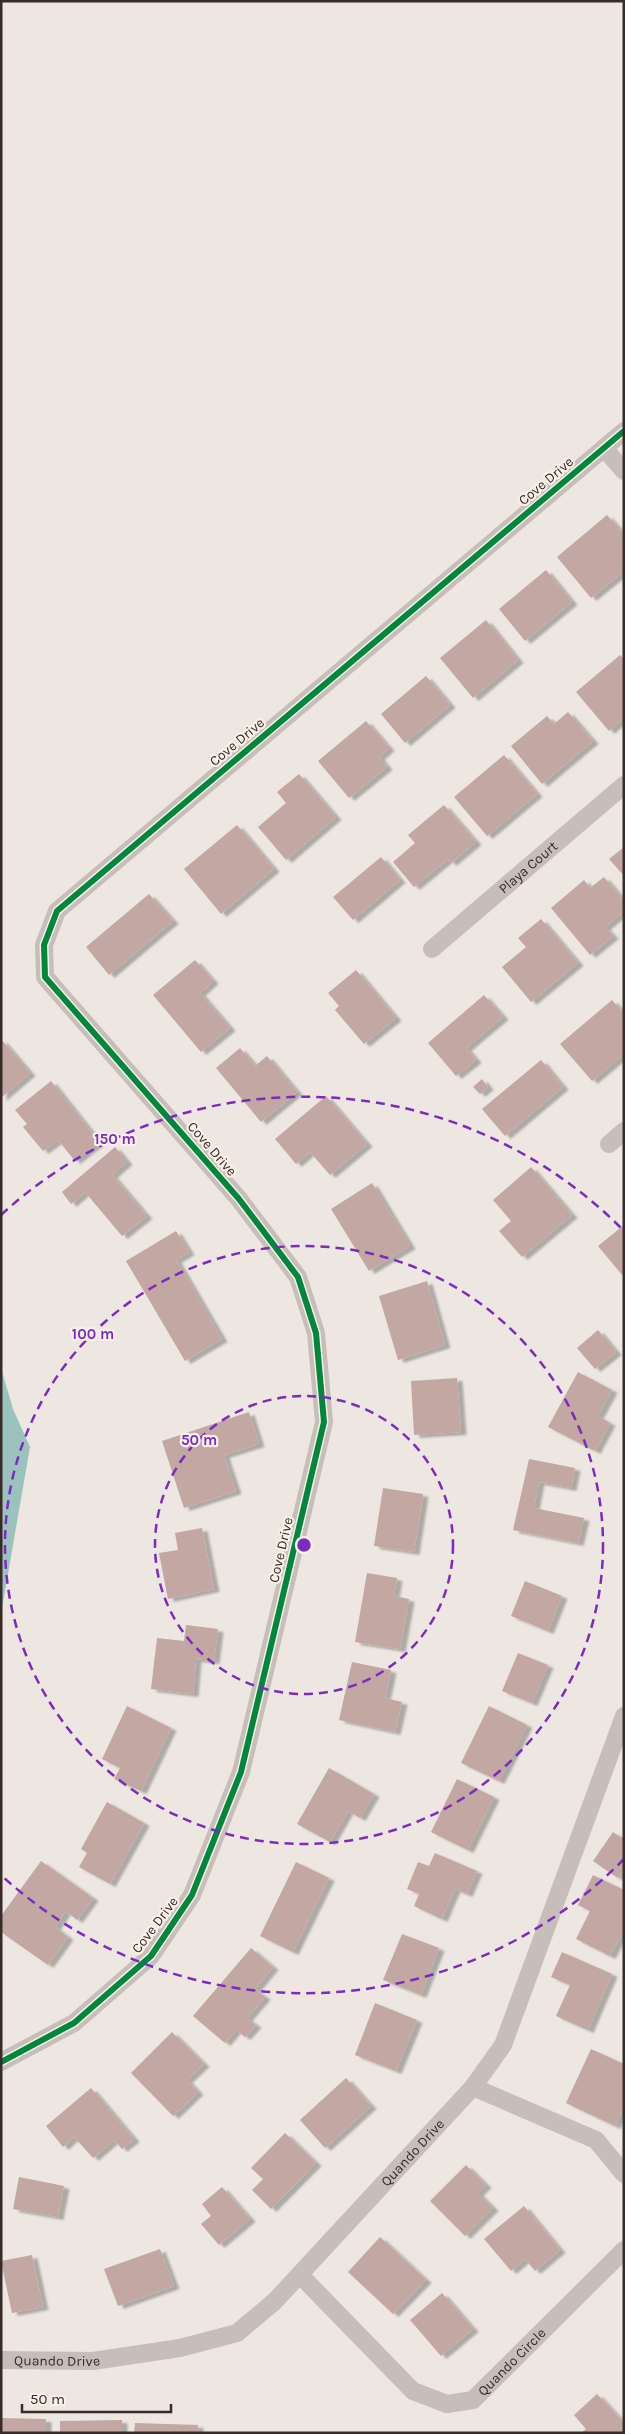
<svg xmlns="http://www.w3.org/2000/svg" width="625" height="2434" font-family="Karla,sans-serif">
<defs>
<filter id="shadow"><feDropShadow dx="5.5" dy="3" stdDeviation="1" flood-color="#0004"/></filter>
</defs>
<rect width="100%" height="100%" fill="#ede6e1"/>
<path fill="#9bc2bd" d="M1 1368 13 1409 30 1447 1 1614Z"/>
<path fill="#c2a7a2" filter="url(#shadow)" d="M607 515 624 535V571L591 598 557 557Z
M546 570 572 602 525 641 499 609Z
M486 620 518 660 473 698 440 658Z
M620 655 624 659V718L609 731 576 692Z
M426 676 450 705 405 743 381 714Z
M568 712 593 741 542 784 511 746 547 716 554 724Z
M366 721 389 748 379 757 387 767 349 798 318 761Z
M504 755 537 794 487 836 454 797Z
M299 774 336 817 286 860 258 827 286 803 277 792Z
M444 805 476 842 451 863 448 859 414 887 393 862 415 843 408 835Z
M237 825 274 869 221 914 184 869Z
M624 847V876L609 859Z
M381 857 400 880 353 920 333 897Z
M604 877 624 901V911L605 927 613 936 590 955 551 908 584 880 590 888Z
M149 894 173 921 109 975 86 947Z
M541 919 578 963 531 1002 502 967 526 947 518 938Z
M195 960 213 981 200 993 230 1028 201 1052 153 995Z
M356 970 396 1018 364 1044 335 1010 339 1006 328 993Z
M484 995 503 1017 466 1048 476 1060 456 1076 428 1043Z
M612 1000 624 1014V1054L592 1081 560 1044Z
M1 1039 30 1073 1 1098Z
M240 1048 255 1066 267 1056 297 1092 261 1122 216 1068Z
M541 1060 563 1087 505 1136 482 1109Z
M482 1079 488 1087 480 1094 473 1087Z
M51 1081 99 1142 75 1161 58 1140 43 1151 23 1127 27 1124 15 1110Z
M326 1096 367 1144 330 1175 310 1152 296 1164 275 1139Z
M115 1147 127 1162 112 1175 147 1216 122 1236 85 1192 71 1204 62 1192Z
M531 1167 572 1215 522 1257 499 1231 511 1221 493 1200Z
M372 1183 410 1246 369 1271 331 1209Z
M624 1225V1273L622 1275 598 1246Z
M176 1231 189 1252 176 1260 222 1339 185 1361 126 1261Z
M427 1281 445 1345 398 1360 379 1296Z
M598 1330 616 1352 595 1369 577 1348Z
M578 1372 612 1390 598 1416 610 1423 595 1451 548 1427Z
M457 1378 461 1432 414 1435 411 1381Z
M249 1412 259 1444 224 1455 236 1491 184 1508 162 1441Z
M529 1459 575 1468 571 1488 539 1482 534 1508 584 1518 578 1543 513 1530Z
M383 1488 423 1494 414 1552 374 1546Z
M202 1528 214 1589 168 1599 159 1553 178 1550 175 1533Z
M367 1573 397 1578 394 1596 409 1599 400 1649 355 1642Z
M525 1581 562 1596 548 1631 511 1616Z
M186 1625 218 1629 214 1661 196 1659 193 1694 151 1689 157 1638 184 1641Z
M518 1653 548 1665 532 1703 502 1691Z
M352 1662 391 1670 385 1698 402 1702 395 1732 339 1720Z
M127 1706 171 1728 141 1791 114 1779 120 1768 102 1759Z
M489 1706 527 1725 499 1781 461 1763Z
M329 1768 374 1794 360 1818 348 1811 330 1842 297 1824Z
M457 1779 494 1797 468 1850 431 1832Z
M107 1802 144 1823 110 1884 79 1867 87 1853 81 1849Z
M613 1832 622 1838 624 1835V1869L618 1878 593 1861Z
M435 1853 477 1871 467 1894 455 1889 442 1919 414 1906 419 1894 407 1889 418 1862 429 1866Z
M41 1861 93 1898 77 1920 66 1911 55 1927 68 1937 48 1965 1 1932V1916Z
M296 1862 329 1878 293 1952 260 1936Z
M593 1875 624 1890V1929L610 1956 576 1939 590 1911 578 1905Z
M402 1934 439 1948 421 1995 383 1980Z
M251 1948 273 1967 255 1989 265 1997 247 2018 256 2025 245 2037 236 2030 225 2043 193 2016Z
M562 1952 612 1974 588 2030 556 2016 570 1985 551 1977Z
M375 2003 417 2020 396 2071 355 2055Z
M172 2032 204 2064 187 2080 198 2092 173 2116 131 2073Z
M591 2049 624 2064V2106L615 2126 566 2103Z
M346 2078 371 2106 325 2148 300 2120Z
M91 2088 134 2139 122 2149 114 2140 93 2158 74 2137 63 2147 46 2126Z
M285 2133 316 2163 271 2209 252 2190 263 2179 251 2168Z
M466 2165 486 2185 478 2193 493 2208 465 2236 430 2201Z
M19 2177 64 2186 58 2217 13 2209Z
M222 2187 250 2219 219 2245 201 2224 211 2216 202 2204Z
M524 2206 560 2250 535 2271 525 2259 511 2271 484 2239Z
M380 2237 426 2280 393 2314 348 2272Z
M160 2249 174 2286 118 2306 104 2269Z
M32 2255 43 2307 12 2313 1 2261Z
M442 2293 473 2329 441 2356 410 2320Z
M597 2394 624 2423 623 2433H581L586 2429 574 2415Z
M1 2418 46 2419V2433H1Z
M122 2420V2433H60V2421Z
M135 2423 198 2425V2433H134Z"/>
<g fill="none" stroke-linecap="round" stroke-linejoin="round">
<g stroke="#c7beb9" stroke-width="18">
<path d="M604 448 624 471"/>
<path id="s1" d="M432 949 624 785"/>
<path d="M609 1144 624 1131"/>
<path d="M1 2062 74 2023 151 1956 192 1895 241 1772 324 1422 316 1333 298 1277 239 1199 45 977 44 945 57 911 624 431"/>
<path d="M473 2087 596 2140 624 2174"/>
<path id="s2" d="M300 2275 413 2391 447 2404 473 2400 624 2250"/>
<path id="s3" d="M1 2360 93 2361 180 2348 237 2333 275 2301 473 2087 503 2045 624 1716"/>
</g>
<defs>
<path id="cycleway" d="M1 2062 74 2023 151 1956 192 1895 241 1772 324 1422 316 1333 298 1277 239 1199 45 977 44 945 57 911 624 431"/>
</defs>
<use href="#cycleway" stroke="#fbf0e8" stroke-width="9"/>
<use href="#cycleway" stroke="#00873e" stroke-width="6"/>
</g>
<g fill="none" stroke="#7b2cbf" stroke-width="2.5" stroke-dasharray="9 6">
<circle cx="304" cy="1545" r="149"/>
<circle cx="304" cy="1545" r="299"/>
<path d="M624 1859A448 448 0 0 1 1 1875M1 1215A448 448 0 0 1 624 1231"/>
</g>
<g text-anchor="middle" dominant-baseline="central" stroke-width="4.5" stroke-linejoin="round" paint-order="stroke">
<g font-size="14" fill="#382b28" stroke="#fbf0e8">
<text transform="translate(546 481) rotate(-40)">Cove Drive</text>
<text transform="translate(237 742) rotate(-40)">Cove Drive</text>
<text stroke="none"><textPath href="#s1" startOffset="126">Playa Court</textPath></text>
<text transform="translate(212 1149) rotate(49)">Cove Drive</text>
<text transform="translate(281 1550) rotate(-77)">Cove Drive</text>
<text transform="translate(155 1925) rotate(-53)">Cove Drive</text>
<text stroke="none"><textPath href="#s3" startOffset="491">Quando Drive</textPath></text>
<text stroke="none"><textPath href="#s3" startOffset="56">Quando Drive</textPath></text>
<text stroke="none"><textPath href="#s2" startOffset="279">Quando Circle</textPath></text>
</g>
</g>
<circle cx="304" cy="1545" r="8" fill="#7b2cbf" stroke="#fbf0e8" stroke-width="2.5"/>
<g font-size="15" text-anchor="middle" font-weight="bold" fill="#7b2cbf" stroke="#fbf0e8" stroke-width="4.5" stroke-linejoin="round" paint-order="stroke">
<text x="115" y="1144">150 m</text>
<text x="93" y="1339">100 m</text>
<text x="199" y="1445">50 m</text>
</g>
<rect width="625" height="2434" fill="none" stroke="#382b28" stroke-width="5"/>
<path d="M22 2404v8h149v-8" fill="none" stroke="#382b28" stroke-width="2.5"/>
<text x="30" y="2404" font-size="15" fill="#382b28" stroke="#fbf0e8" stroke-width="4" paint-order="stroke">50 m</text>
</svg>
